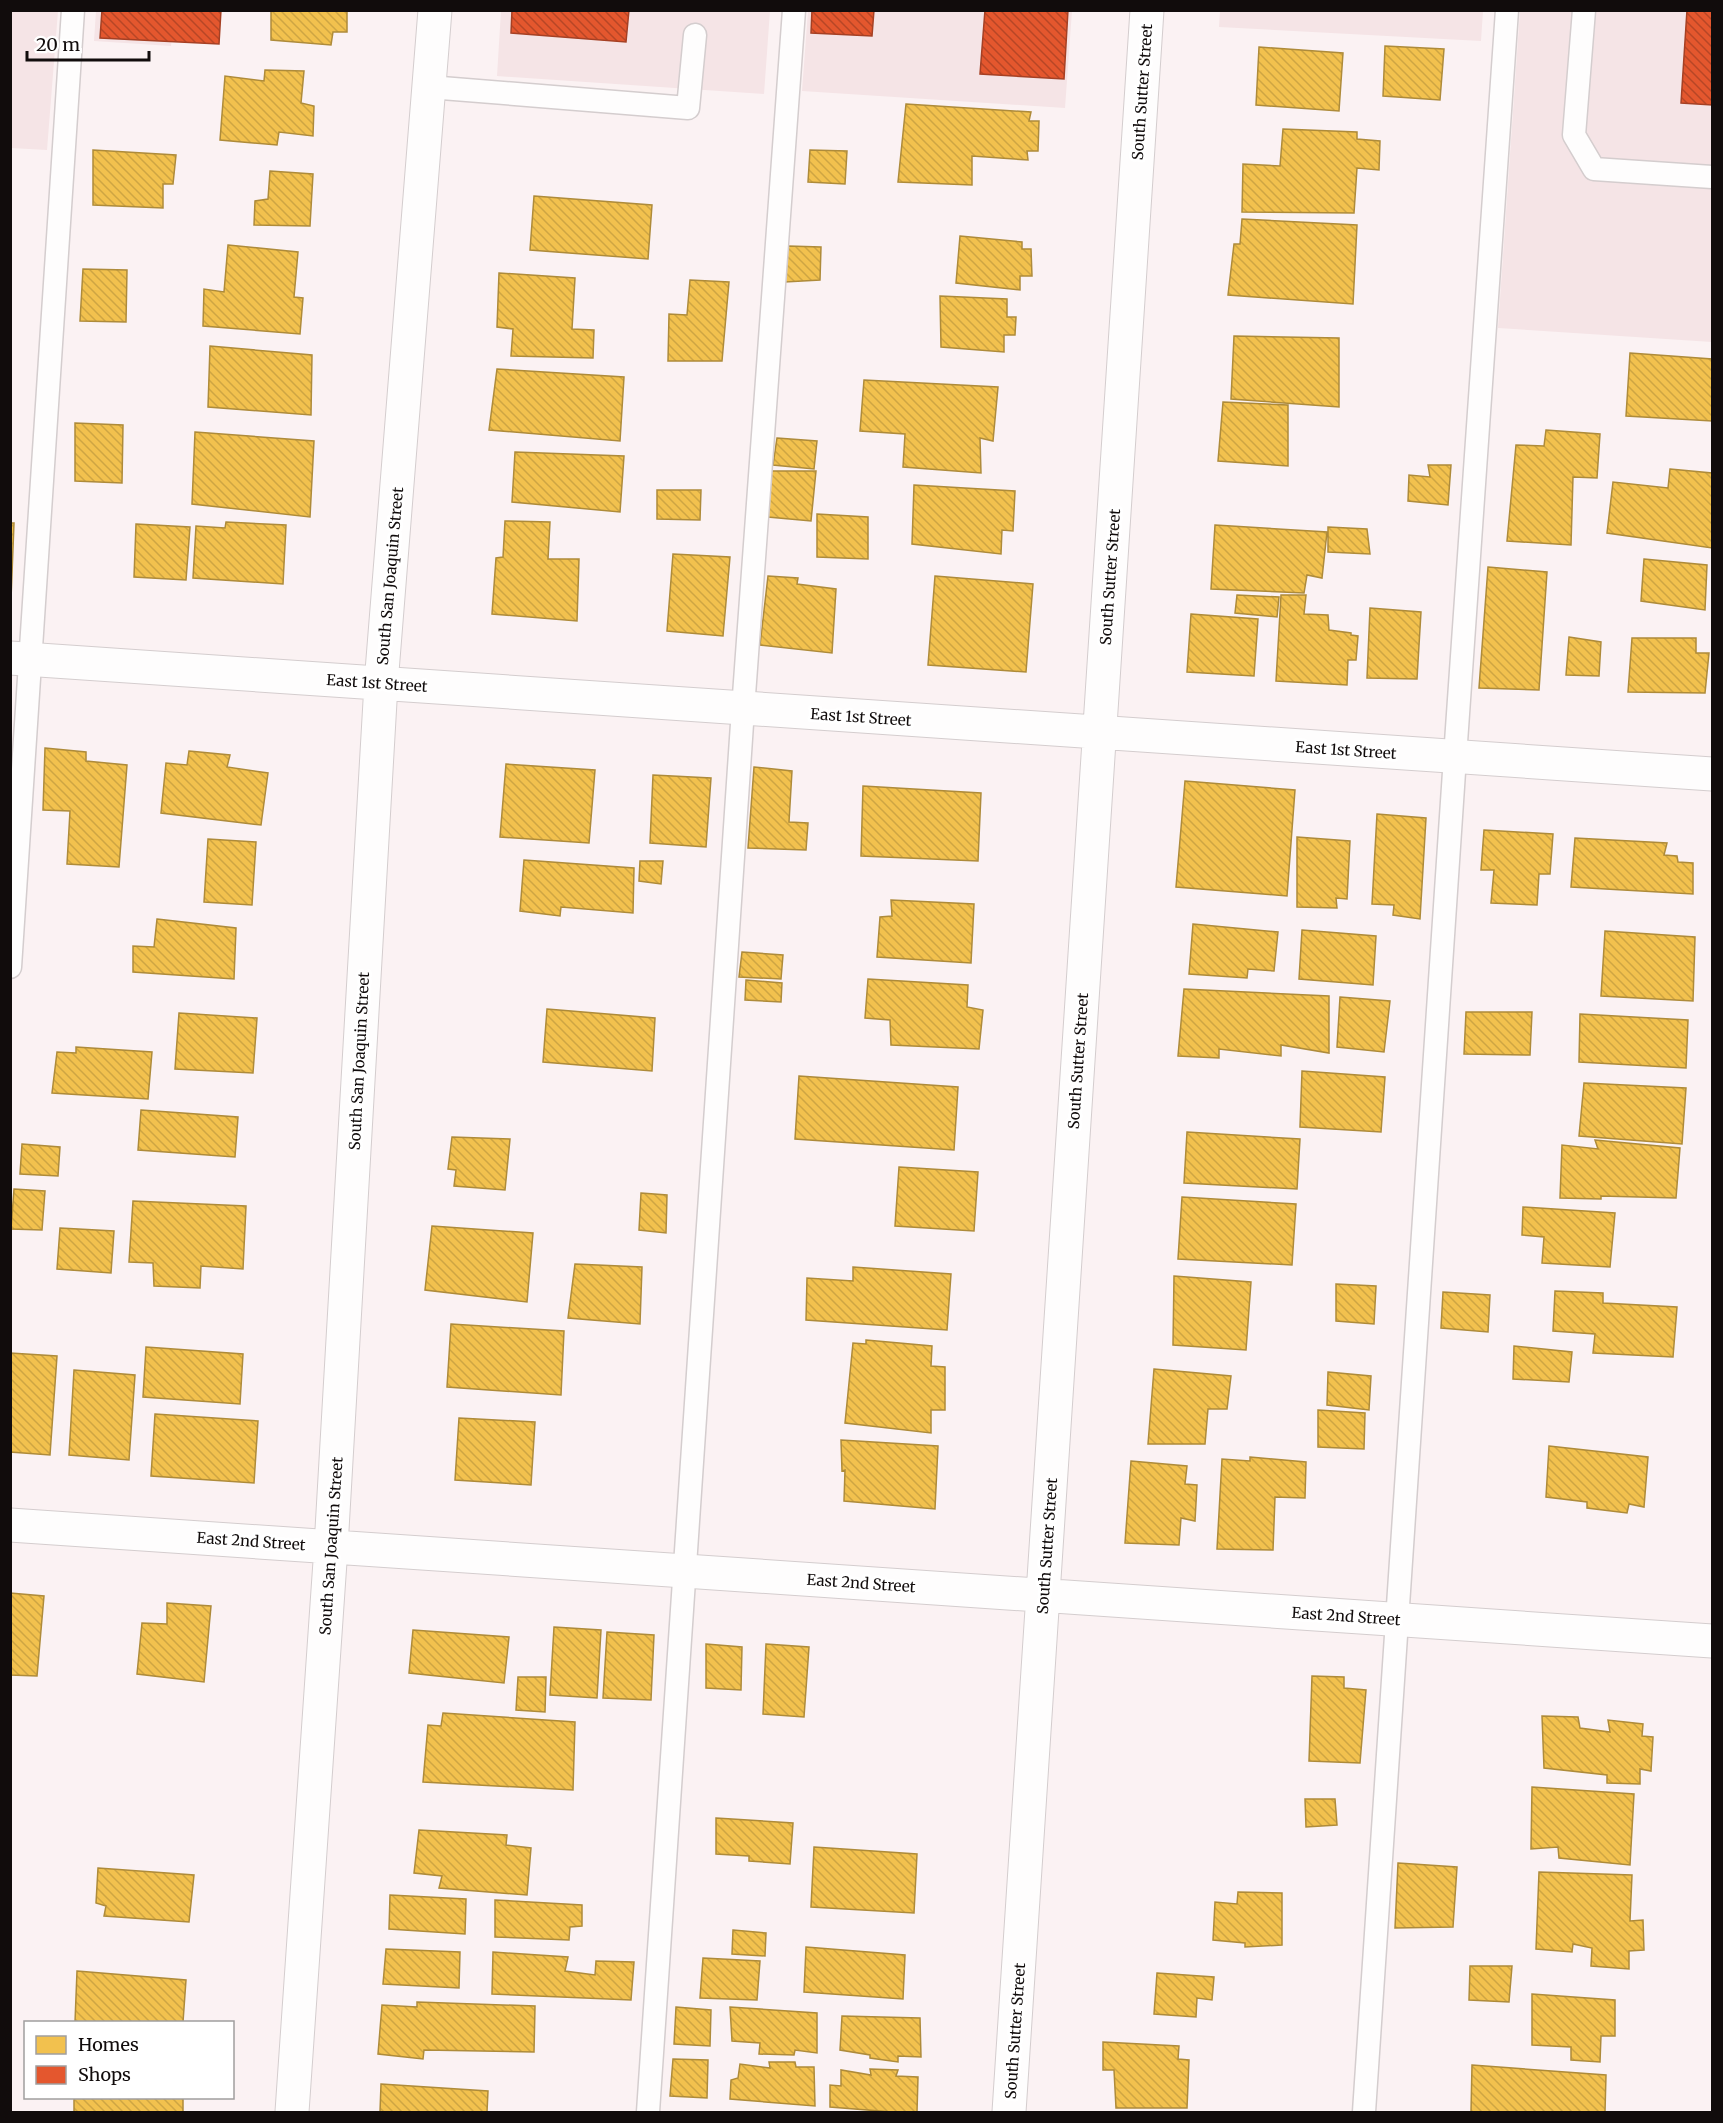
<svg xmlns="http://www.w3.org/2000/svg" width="1723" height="2123" font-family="Merriweather,serif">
<defs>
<pattern id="homes-back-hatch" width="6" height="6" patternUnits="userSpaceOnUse" patternTransform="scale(1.5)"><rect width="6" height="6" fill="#f2c14e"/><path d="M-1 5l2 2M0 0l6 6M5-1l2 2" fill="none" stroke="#cea543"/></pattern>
<pattern id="shops-back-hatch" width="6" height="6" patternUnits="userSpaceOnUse" patternTransform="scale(1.5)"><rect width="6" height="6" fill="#e4572e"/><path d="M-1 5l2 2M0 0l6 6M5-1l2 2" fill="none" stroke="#b74626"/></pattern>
</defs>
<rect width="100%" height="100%" fill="#fbf2f3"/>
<path fill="#f5e4e6" d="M10 11H58L47 150 11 148Z
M96 11H175L171 46 94 41Z
M501 11H770L764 94 497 76Z
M808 11H1072L1065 108 802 91Z
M1220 11V10L1483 11 1481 41 1219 27Z
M1520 11H1712V342L1498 328Z"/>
<path fill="url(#homes-back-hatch)" stroke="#ae8b3a" stroke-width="1.5" d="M271 10H347V32H333L331 45 271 40Z
M1385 46 1444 49 1440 100 1383 96Z
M1259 47 1343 53 1339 111 1256 105Z
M265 70 304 71 301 103 314 106 313 136 279 132 277 145 220 140 225 76 264 81Z
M906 104 1031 112 1029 121H1039L1038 151H1027L1028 160 972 156V185L898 182Z
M1283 129 1357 132V139L1380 141 1379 170 1357 168 1354 213 1242 212 1243 164 1280 166Z
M93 150 176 155 173 184H163V208L93 205Z
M810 150 847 151 845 184 808 182Z
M270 171 313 174 310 226 254 225 255 201 268 199Z
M534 196 652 205 648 259 530 250Z
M1242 219 1357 225 1353 304 1228 295 1234 244H1240Z
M960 236 1022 242V249H1031L1032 276H1020V290L956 283Z
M228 245 298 252 294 297 303 298 300 334 203 326 204 289 224 292Z
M788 246 821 247 820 280 785 282Z
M83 269 127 270 126 322 80 321Z
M499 273 575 278 572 329 594 330 593 358 511 356 513 329 497 327Z
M690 280 729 282 722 361H668L669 314 687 315Z
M940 296 1007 299V317H1016L1015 335H1004V352L941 347Z
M1234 336 1339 338V407L1231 399Z
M210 346 312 355 311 415 208 407Z
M1630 353 1712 359V421L1626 416Z
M497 369 624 377 620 441 489 430Z
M864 380 998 387 993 441 980 438 981 473 903 467 905 434 860 431Z
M1223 402 1288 405V466L1218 461Z
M75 423 123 425 122 483 75 481Z
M1546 430 1600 434 1597 478 1573 477 1571 545 1507 541 1516 445 1544 446Z
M195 432 314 441 310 517 192 504Z
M777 438 817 441 814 469 773 465Z
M515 452 624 456 620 512 512 502Z
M1428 465H1451L1448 505 1408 501 1409 475 1430 477Z
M1670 469 1712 473V548L1607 533 1613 482 1668 488Z
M770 471H816L811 521 768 517Z
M914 485 1015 491 1013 531 1002 530 1001 554 912 544Z
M657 490H701L700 520 657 519Z
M817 514 868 517V559L817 557Z
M505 521 550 522 548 559H579L577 621 492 614 496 558 503 557Z
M226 522 286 525 283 584 193 578 196 526 225 528Z
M10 523H14L11 599H10Z
M136 524 190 527 186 580 134 577Z
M1215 525 1327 532 1322 578 1307 575 1304 593 1211 589Z
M1328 527 1367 529 1370 554 1328 552Z
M673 554 730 557 723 636 667 631Z
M1644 559 1707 565 1705 610 1641 601Z
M1488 567 1547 572 1539 690 1479 688Z
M768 576 798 578 797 584 836 589 832 653 760 645Z
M935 576 1033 584 1026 672 928 665Z
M1237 595 1279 597 1277 617 1235 613Z
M1281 595H1306L1304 614 1328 615 1329 630 1351 633V635L1358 636 1356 660H1348L1347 685 1276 681Z
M1370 608 1421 612 1417 679 1367 678Z
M1191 614 1258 619 1254 676 1187 672Z
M1569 637 1601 642 1599 676 1566 675Z
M1632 638H1696V653H1709L1705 693 1628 692Z
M45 748 86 752V761L127 765 119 867 67 864 70 811 43 810Z
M189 751 230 755 227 767 268 773 261 825 161 813 166 763 187 765Z
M506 764 595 770 589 843 500 837Z
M754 767 792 771 789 822 808 823 806 850 748 848Z
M653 775 711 778 706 847 650 843Z
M1185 781 1295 790 1287 896 1176 887Z
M863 786 981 793 978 861 861 856Z
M1377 814 1426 818 1420 919 1393 915 1394 905 1372 904Z
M1484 830 1553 834 1550 874H1539L1537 905 1491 903 1494 870H1481Z
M1297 837 1350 841 1347 899 1336 898 1337 908 1297 907Z
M1575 838 1667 843 1664 855 1677 856 1678 862 1693 863V894L1571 887Z
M208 839 256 842 252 905 204 902Z
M524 860 634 868 633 913 561 907 560 916 520 911Z
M640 861H663L661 884 639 881Z
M891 900 974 904 971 963 877 957 880 917 892 916Z
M157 919 236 928 234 979 133 972V946L154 947Z
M1193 924 1278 932 1274 971 1248 969 1247 978 1189 974Z
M1302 930 1376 936 1373 985 1299 979Z
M1605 931 1695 937 1693 1001 1601 996Z
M742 952 783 955 781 979 739 977Z
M868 979 968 985 967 1007 983 1010 979 1049 891 1045 890 1020 865 1018Z
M746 980 782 983 781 1002 745 1000Z
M1184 989 1329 996V1053L1281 1045V1056L1219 1049V1058L1178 1056Z
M1340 997 1390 1001 1384 1052 1337 1047Z
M547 1009 655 1018 652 1071 543 1062Z
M1466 1012H1532L1530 1055 1464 1054Z
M179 1013 257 1018 253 1073 175 1069Z
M1580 1014 1688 1020 1686 1068 1579 1062Z
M76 1047 152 1052 148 1099 52 1093 57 1052 76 1053Z
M1302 1071 1385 1077 1381 1132 1300 1127Z
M799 1076 958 1087 954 1150 795 1139Z
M1584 1083 1686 1088 1682 1144 1579 1136Z
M141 1110 238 1117 235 1157 138 1150Z
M1187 1132 1300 1139 1297 1189 1184 1183Z
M452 1137 510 1139 505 1190 454 1186 456 1170 448 1169Z
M1595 1140 1680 1148 1676 1198 1601 1196V1199L1560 1198 1562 1145 1598 1149Z
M22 1144 60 1147 58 1176 20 1174Z
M899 1167 978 1172 974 1231 895 1226Z
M14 1189 45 1191 42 1230 11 1229Z
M641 1193 667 1195 666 1233 639 1230Z
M1182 1197 1296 1204 1292 1265 1178 1259Z
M133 1201 246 1206 243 1269 201 1266 200 1288 154 1286 153 1263 129 1262Z
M1523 1207 1615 1213 1610 1267 1542 1263 1544 1237 1522 1235Z
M432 1226 533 1233 527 1302 425 1290Z
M60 1228 114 1231 111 1273 57 1269Z
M575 1264 642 1267 640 1324 568 1318Z
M853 1267 951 1274 947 1330 806 1320 807 1278 853 1281Z
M1174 1276 1251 1282 1246 1350 1173 1345Z
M1336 1284 1376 1286 1374 1324 1336 1321Z
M1555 1291 1603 1293V1303L1677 1307 1673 1357 1593 1353 1595 1334 1553 1331Z
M1443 1292 1490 1295 1488 1332 1441 1328Z
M451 1324 564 1331 561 1395 447 1387Z
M866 1340 932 1346 931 1366 945 1367V1410H931V1433L845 1423 853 1343 866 1344Z
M1514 1346 1572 1352 1569 1382 1513 1379Z
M146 1347 243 1354 240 1404 143 1397Z
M10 1353 57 1356 50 1455 10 1452Z
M1154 1369 1231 1376 1227 1409H1208L1205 1444H1148Z
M74 1370 135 1375 129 1460 69 1455Z
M1328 1372 1371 1376 1369 1410 1327 1405Z
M1318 1410 1365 1413 1364 1449 1318 1447Z
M155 1414 258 1421 254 1483 151 1476Z
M459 1418 535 1422 531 1485 455 1480Z
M841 1440 938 1446 935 1509 844 1501 845 1470 842 1471Z
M1549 1446 1648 1457 1644 1507 1629 1504 1627 1513 1587 1508V1502L1546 1497Z
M1250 1457 1306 1462 1305 1498 1275 1497 1273 1550 1217 1549 1222 1459 1250 1461Z
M1131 1461 1187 1466 1185 1484 1197 1485 1195 1521 1181 1518 1179 1545 1125 1543Z
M10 1593 44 1596 37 1676 10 1675Z
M167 1603 211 1606 204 1682 137 1674 142 1623 167 1624Z
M554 1627 601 1630 597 1698 550 1695Z
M413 1630 509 1637 504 1683 409 1673Z
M607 1632 654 1635 651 1700 603 1698Z
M706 1644 742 1647 741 1690 706 1688Z
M766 1644 809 1647 804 1717 763 1714Z
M1312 1676 1344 1677V1688L1366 1690 1360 1763 1309 1761Z
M518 1677H546L545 1712 516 1710Z
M443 1713 575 1722 573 1790 423 1782 428 1725 441 1726Z
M1542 1716 1578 1717 1580 1728 1610 1732 1608 1720 1643 1724 1642 1736 1653 1737 1651 1771 1640 1769V1784L1607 1783V1775L1544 1768Z
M1532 1787 1634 1794 1630 1865 1559 1858 1558 1847 1531 1849Z
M1305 1799H1335L1337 1825 1306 1827Z
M716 1818 793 1823 790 1864 749 1861V1856L716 1854Z
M419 1830 507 1835 506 1845 531 1848 527 1895 439 1888 442 1876 414 1873Z
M814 1847 917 1854 914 1913 811 1907Z
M1398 1863 1457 1867 1453 1927 1395 1928Z
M98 1868 194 1875 189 1922 104 1916 106 1906 96 1903Z
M1539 1872 1632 1875 1630 1921 1643 1920 1644 1950 1629 1951V1969L1591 1966 1592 1948 1573 1944 1572 1952 1536 1949Z
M1238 1892 1282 1893V1945L1245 1947V1943L1213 1940 1215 1902 1237 1904Z
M390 1895 466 1899 465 1934 389 1929Z
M495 1900 582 1905V1926L570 1927 569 1940 495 1937Z
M733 1930 766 1933 765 1956 732 1954Z
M806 1947 905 1955 903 1999 804 1992Z
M386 1949 460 1952 459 1988 383 1984Z
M493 1952 568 1957 565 1971 595 1975 596 1961 634 1962 631 2000 492 1994Z
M703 1958 760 1961 757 2000 700 1998Z
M1470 1966H1512L1509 2002 1469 2000Z
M77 1971 186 1980 183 2022H75Z
M1157 1973 1214 1977 1212 2000 1197 1998 1196 2017 1154 2014Z
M1532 1994 1615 2000V2036H1601L1600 2062 1571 2060V2047L1532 2045Z
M417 2002 535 2006 534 2052 424 2050 423 2059 378 2054 382 2005 417 2007Z
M676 2007 711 2010 710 2046 674 2044Z
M730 2007 817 2013V2053L795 2050 794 2055 759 2054 760 2043 732 2041Z
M842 2016 920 2018 921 2057 898 2056V2062L870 2058V2055L840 2050Z
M1103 2042 1179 2046 1178 2059 1189 2060 1187 2108H1116L1114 2070H1103Z
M673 2059 708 2060 707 2098 670 2096Z
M769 2062H795L796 2067H814L815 2106 730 2099 731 2080 738 2078 740 2064 770 2068Z
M1472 2065 1606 2075 1605 2112H1471Z
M870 2069 898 2070 896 2076 918 2077 917 2112H892L830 2107V2085L841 2086V2070L871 2075Z
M381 2084 488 2091 487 2112H380Z
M74 2098H183V2112H74Z"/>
<path fill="url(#shops-back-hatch)" stroke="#a54024" stroke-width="1.5" d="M102 10H221L219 44 100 38Z
M512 10H629L626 42 511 33Z
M812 10H874L872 36 811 33Z
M985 10H1068L1064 79 980 74Z
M1687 10H1712V105L1681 103Z"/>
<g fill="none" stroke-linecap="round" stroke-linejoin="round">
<defs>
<path id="lane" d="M1584 10 1574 135 1594 169 1712 177
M429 87 688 108 695 35
M10 967 73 10
M648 2112 743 709 794 10
M1364 2112 1455 757 1507 10"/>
<path id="street" d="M10 658 1712 774
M10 1525 1712 1641
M292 2112 331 1547 381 684 435 10
M1009 2112 1147 10"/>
</defs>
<use href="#lane" stroke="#d4cdce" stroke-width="25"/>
<use href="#street" stroke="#d4cdce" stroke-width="35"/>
<use href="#lane" stroke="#fefdfd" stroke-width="22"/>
<use href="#street" stroke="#fefdfd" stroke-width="33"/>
</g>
<g text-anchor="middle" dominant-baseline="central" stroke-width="6" stroke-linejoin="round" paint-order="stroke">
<g font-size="15" fill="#110c0c" stroke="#fff">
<text transform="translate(1142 92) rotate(-86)">South Sutter Street</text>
<text transform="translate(390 576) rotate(-85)">South San Joaquin Street</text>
<text transform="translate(1110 577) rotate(-86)">South Sutter Street</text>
<text transform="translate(377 683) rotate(4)">East 1st Street</text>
<text transform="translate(861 717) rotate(4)">East 1st Street</text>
<text transform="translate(1346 750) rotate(4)">East 1st Street</text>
<text transform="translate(359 1061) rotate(-87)">South San Joaquin Street</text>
<text transform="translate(1078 1061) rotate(-86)">South Sutter Street</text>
<text transform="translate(251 1541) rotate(4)">East 2nd Street</text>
<text transform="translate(331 1546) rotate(-86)">South San Joaquin Street</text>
<text transform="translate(1047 1546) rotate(-86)">South Sutter Street</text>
<text transform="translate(861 1583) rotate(4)">East 2nd Street</text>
<text transform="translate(1346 1616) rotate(4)">East 2nd Street</text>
<text transform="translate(1015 2031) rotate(-86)">South Sutter Street</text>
</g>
</g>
<rect width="1723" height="2123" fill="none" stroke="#110c0c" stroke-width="24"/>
<rect x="24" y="2021" width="210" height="78" fill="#ffffff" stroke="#a09e9e" stroke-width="1.5"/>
<rect x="36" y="2036" width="30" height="18" fill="#f2c14e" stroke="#a09e9e" stroke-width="1.5"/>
<text x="78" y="2051" font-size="18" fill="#110c0c">Homes</text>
<rect x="36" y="2066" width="30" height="18" fill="#e4572e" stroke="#a09e9e" stroke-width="1.5"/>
<text x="78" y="2081" font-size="18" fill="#110c0c">Shops</text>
<path d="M27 51v9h122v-9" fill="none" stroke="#110c0c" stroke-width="3"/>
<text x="36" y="51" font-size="18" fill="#110c0c" stroke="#ffffff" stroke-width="4.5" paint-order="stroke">20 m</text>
</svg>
